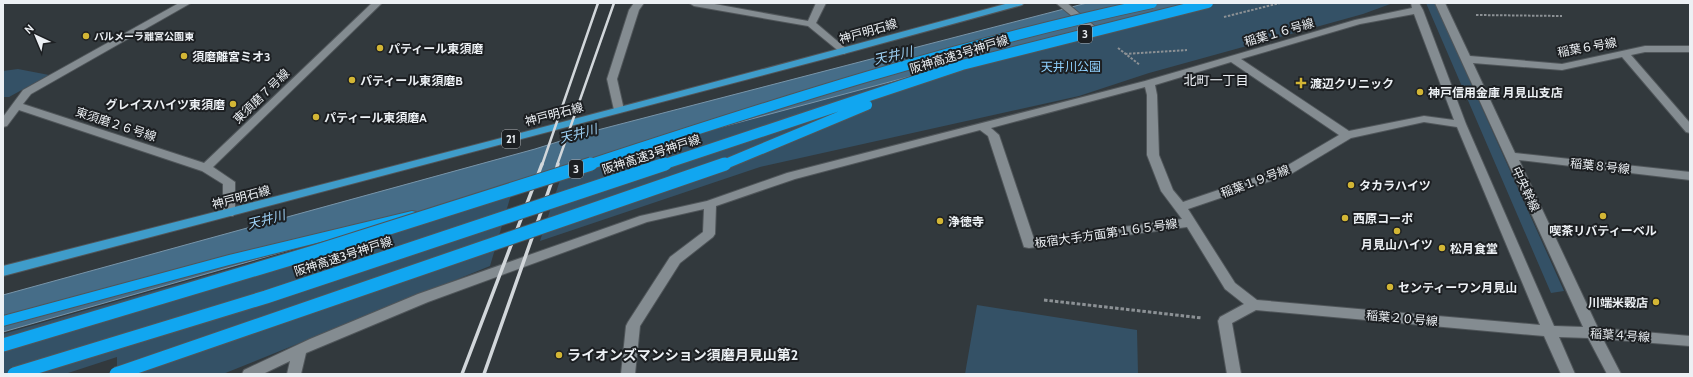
<svg xmlns="http://www.w3.org/2000/svg" width="1693" height="377" font-family="Cabin,'Noto Sans JP',sans-serif">
<rect width="100%" height="100%" fill="#32393d"/>
<path fill="#345166" d="M1197 3H1393L1363 14 1149 73 1079 96 760 167 540 241 563 171 957 62Z
M1426 3H1435L1564 291 1551 293Z
M18 69 49 75 9 97H3V71Z
M513 188 490 266 223 374H117V357L65 374H3V334Z
M977 305 1137 330 1138 374H965Z"/>
<path fill="#466d88" stroke="#7894a8" d="M1087 3H1192L1102 25 565 169 524 183 3 332V295L535 149 586 133Z"/>
<g fill="none" stroke-linecap="round" stroke-linejoin="round">
<defs>
<path id="minor" d="M179 3H191L31 94 23 104 204 163 372 3H382L213 167 235 182V213L233 216H225L223 213V184L202 171 19 110 7 126 3 127V117L23 90Z
M634 3H644L639 10 617 79 624 110 619 113 614 110 607 79 629 10Z
M689 3H709L808 21 816 3H826L816 23 849 51 844 54 841 53 808 26 694 6Z
M1056 3H1067L1098 29 1096 31H1090Z
M1411 3H1419L1423 10 1466 124 1554 326 1583 327 1435 3H1445L1470 56 1562 64 1645 46H1690V52H1645L1631 55 1690 123V133L1686 132 1622 57 1562 70 1473 63 1515 153 1690 172V180L1519 160 1598 328 1690 336V346L1603 339 1621 374H1607L1588 338 1559 337 1575 374H1561L1544 336 1256 310 1232 323 1241 374H1227L1218 321 1220 317 1244 304 1225 289 1187 227 1029 248 1024 247 988 136 980 130 795 179 716 206 715 234 713 237 680 263 640 326 635 374H621L626 326 628 322 670 257 703 232 704 209 647 222 428 302 306 353 301 374H287L290 361 263 374H242L244 370 310 339 418 294 640 216 707 201 787 173 1145 81 1355 20 1412 8ZM1414 14 1454 120 1424 116 1349 131 1241 59 1360 24ZM1231 62 1339 135 1283 168 1183 202 1173 190 1159 155 1157 95 1155 85ZM1145 87 1147 95V155L1161 191 1182 219 1034 239 999 135 991 128ZM1424 122 1457 127 1540 325 1257 300 1235 283 1188 209 1291 174 1351 138Z"/>
<path id="major" d="M1009 3H1024L1022 5 847 53 3 276V266C339 181 674 94 1009 3Z"/>
<path id="highway" d="M412 211 416 212 418 215 416 218 229 265 3 326V316L229 255Z"/>
</defs>
<use href="#minor" stroke="#50565a" stroke-width="2"/>
<use href="#major" stroke="#50565a" stroke-width="2"/>
<use href="#highway" stroke="#50565a" stroke-width="2"/>
<path stroke="#8c9195" stroke-width="2" stroke-dasharray="2.5 1.5" stroke-linecap="butt" d="M1476 15 1562 16
M1224 17 1280 3
M1118 48 1140 65
M1125 54 1187 50"/>
<path stroke="#8c9195" stroke-width="3" stroke-dasharray="3.5 2" stroke-linecap="butt" d="M1044 300 1202 318"/>
<use href="#minor" fill="#848c91" fill-rule="evenodd"/>
<use href="#major" fill="#3f9cca" fill-rule="evenodd"/>
<use href="#highway" fill="#11a6f0" fill-rule="evenodd"/>
<path stroke="#d2d7db" stroke-width="2.5" d="M542 165 598 3
M557 165 614 3"/>
<path stroke="#d2d7db" stroke-width="3.5" d="M462 374 542 164
M484 374 558 164"/>
<defs>
<path id="highway-bridge-far1" d="M588 165C774 104 960 44 1152 3
M662 165 962 65 1208 3
M723 165 867 105"/>
<path id="highway-bridge" d="M3 345 317 251 591 164
M14 374 266 297 665 164
M116 374 725 164"/>
</defs>
<use href="#highway-bridge-far1" stroke="#50565a" stroke-width="12" stroke-linecap="butt"/>
<use href="#highway-bridge" stroke="#50565a" stroke-width="15" stroke-linecap="butt"/>
<use href="#highway-bridge-far1" stroke="#11a6f0" stroke-width="10"/>
<use href="#highway-bridge" stroke="#11a6f0" stroke-width="13"/>
</g>
<g fill="#d3b635" stroke="#1c1f22" stroke-width="1.5">
<circle cx="86" cy="36" r="4"/>
<circle cx="380" cy="48" r="4"/>
<circle cx="184" cy="56" r="4"/>
<circle cx="352" cy="80" r="4"/>
<path d="M1299 77h4v4h4v4h-4v4h-4v-4h-4v-4h4z"/>
<circle cx="1420" cy="92" r="4"/>
<circle cx="233" cy="104" r="4"/>
<circle cx="316" cy="117" r="4"/>
<circle cx="1351" cy="185" r="4"/>
<circle cx="1603" cy="216" r="4"/>
<circle cx="1345" cy="218" r="4"/>
<circle cx="940" cy="221" r="4"/>
<circle cx="1397" cy="231" r="4"/>
<circle cx="1442" cy="248" r="4"/>
<circle cx="1390" cy="287" r="4"/>
<circle cx="1656" cy="302" r="4"/>
<circle cx="559" cy="355" r="4"/>
</g>
<g text-anchor="middle" dominant-baseline="central" stroke-width="4" stroke-linejoin="round" paint-order="stroke">
<g font-size="10" font-weight="bold" fill="#ecf0f4" stroke="#1c1f22" text-anchor="start">
<text x="94" y="36">パルメーラ離宮公園東</text>
</g>
<g fill="#1c1f22" stroke="#aeb1b5" stroke-width="1">
<rect x="1078" y="25" width="14" height="18" rx="3"/>
<rect x="502" y="130" width="18" height="18" rx="3"/>
<rect x="569" y="160" width="14" height="18" rx="3"/>
</g>
<g font-size="11" font-weight="bold" fill="#ecf0f4">
<text x="1085" y="34">3</text>
<text x="511" y="139">21</text>
<text x="576" y="169">3</text>
</g>
<g font-size="12" fill="#ecf0f4" stroke="#1c1f22">
<text transform="translate(868 31) rotate(-16)">神戸明石線</text>
<text transform="translate(1279 32) rotate(-16)">稲葉１６号線</text>
<text transform="translate(1587 47) rotate(-10)">稲葉６号線</text>
<text transform="translate(959 54) rotate(-17)">阪神高速3号神戸線</text>
<text transform="translate(261 96) rotate(-44)">東須磨７号線</text>
<text transform="translate(554 114) rotate(-15)">神戸明石線</text>
<text transform="translate(116 124) rotate(18)">東須磨２６号線</text>
<text transform="translate(651 154) rotate(-18)">阪神高速3号神戸線</text>
<text transform="translate(1600 166) rotate(6)">稲葉８号線</text>
<text transform="translate(1255 181) rotate(-20)">稲葉１９号線</text>
<text transform="translate(1526 189) rotate(65)">中央幹線</text>
<text transform="translate(241 197) rotate(-15)">神戸明石線</text>
<text transform="translate(1106 233) rotate(-8)">板宿大手方面第１６５号線</text>
<text transform="translate(343 256) rotate(-18)">阪神高速3号神戸線</text>
<text transform="translate(1402 318) rotate(5)">稲葉２０号線</text>
<text transform="translate(1620 335) rotate(4)">稲葉４号線</text>
</g>
<g font-size="12" font-weight="bold" fill="#ecf0f4" stroke="#1c1f22" text-anchor="start">
<text x="388" y="48">パティール東須磨</text>
<text x="192" y="56">須磨離宮ミオ3</text>
<text x="360" y="80">パティール東須磨B</text>
<text x="1310" y="83">渡辺クリニック</text>
<text x="1428" y="92">神戸信用金庫 月見山支店</text>
<text x="225" y="104" text-anchor="end">グレイスハイツ東須磨</text>
<text x="324" y="117">パティール東須磨A</text>
<text x="1359" y="185">タカラハイツ</text>
<text x="1353" y="218">西原コーポ</text>
<text x="948" y="221">浄徳寺</text>
<text x="1603" y="230" text-anchor="middle">喫茶リバティーベル</text>
<text x="1397" y="244" text-anchor="middle">月見山ハイツ</text>
<text x="1450" y="248">松月食堂</text>
<text x="1398" y="287">センティーワン月見山</text>
<text x="1648" y="302" text-anchor="end">川端米穀店</text>
</g>
<g font-size="12" fill="#90d1fe" stroke="#1c1f22">
<text x="1071" y="66">天井川公園</text>
</g>
<g font-size="13" font-style="italic" fill="#9fd2f6" stroke="#1c1f22">
<text transform="translate(893 55) rotate(-13)">天井川</text>
<text transform="translate(578 133) rotate(-15)">天井川</text>
<text transform="translate(266 219) rotate(-15)">天井川</text>
</g>
<g font-size="13" fill="#ecf0f4" stroke="#1c1f22">
<text x="1216" y="80">北町一丁目</text>
</g>
<g font-size="14" font-weight="bold" fill="#ecf0f4" stroke="#1c1f22" text-anchor="start">
<text x="567" y="355">ライオンズマンション須磨月見山第2</text>
</g>
</g>
<rect width="1693" height="377" fill="none" stroke="#ecf0f4" stroke-width="8"/>
<g transform="translate(36 36) rotate(316)" stroke="#1c1f22" stroke-width="3" paint-order="stroke">
<path d="M0-3L7 15L0 10L-7 15Z" fill="#ecf0f4"/>
<text y="-6" font-size="11" font-weight="bold" text-anchor="middle" fill="#ecf0f4">N</text>
</g>
</svg>
